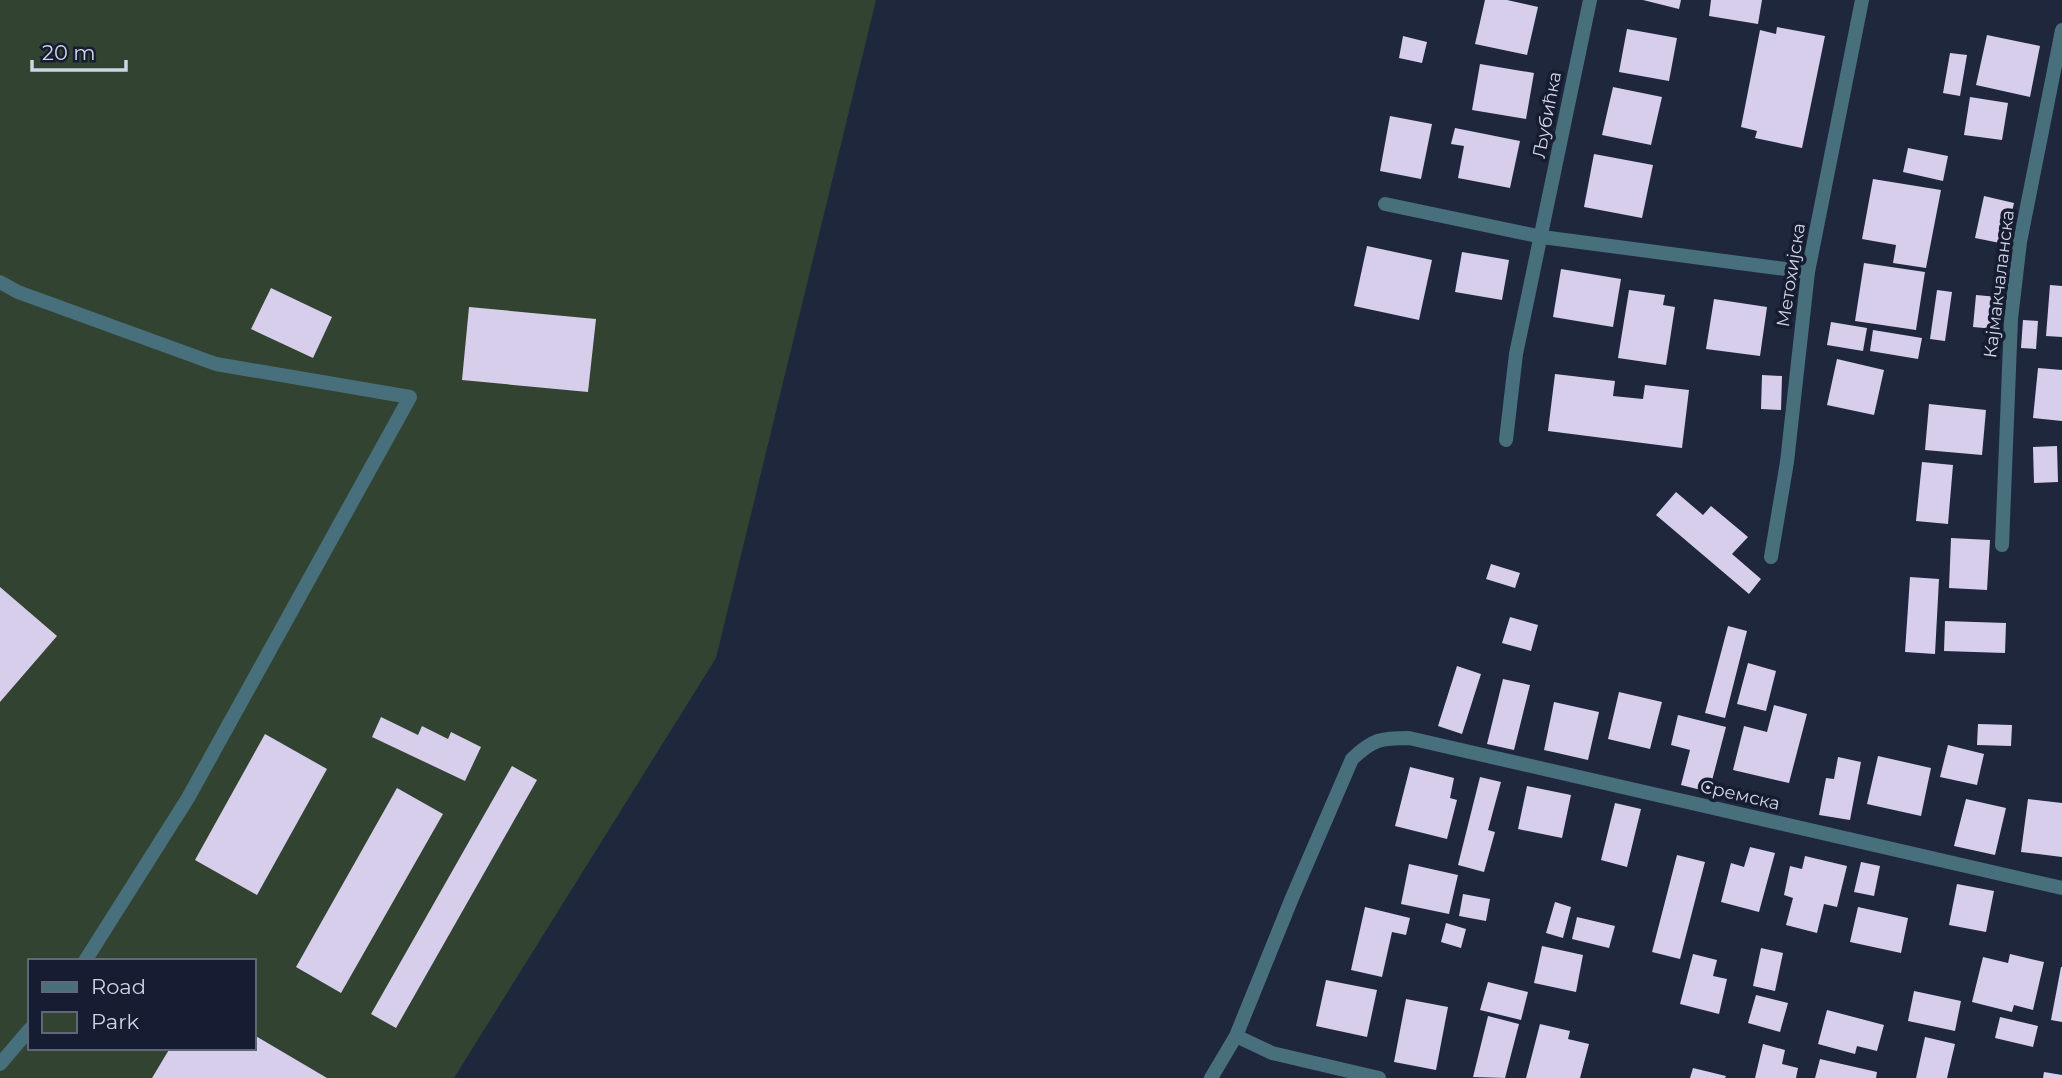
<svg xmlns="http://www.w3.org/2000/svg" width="2062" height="1078" font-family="Montserrat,sans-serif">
<rect width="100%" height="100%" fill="#1f273c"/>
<path fill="#324332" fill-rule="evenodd" d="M0 0H876L716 658 454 1078H0ZM30 961H254V1048H30Z"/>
<path fill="#d7ceeb" d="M1485 0H1507L1538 7 1527 55 1475 44Z
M1643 0H1681L1679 9Z
M1711 0H1762L1758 24 1709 16Z
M1777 27 1825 36 1802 148 1755 138 1757 131 1741 127 1760 30 1776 34Z
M1627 29 1677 38 1669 81 1619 72Z
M1987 35 2040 46 2030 97 1976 85Z
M1403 36 1427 42 1422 63 1399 58Z
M1950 53 1967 55 1960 96 1943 93Z
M1480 64 1534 73 1526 119 1472 110Z
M1613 87 1662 97 1651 145 1602 135Z
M1970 97 2008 103 2002 140 1964 135Z
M1390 116 1432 124 1421 179 1380 171Z
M1455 128 1520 141 1510 188 1458 178 1464 146 1451 144Z
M1908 148 1948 156 1943 181 1903 172Z
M1594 154 1653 165 1642 218 1584 207Z
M1873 179 1941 190 1926 268 1893 263 1896 245 1862 239Z
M1984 196 2014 203 2005 244 1975 238Z
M1367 246 1432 260 1419 320 1354 306Z
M1462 252 1509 260 1502 300 1455 292Z
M1864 263 1925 272 1916 330 1855 321Z
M1561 269 1621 279 1613 327 1553 317Z
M2050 285 2062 286V337L2046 336Z
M271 288 332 317 313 358 251 329Z
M1629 290 1665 295 1663 305 1675 307 1666 365 1618 358Z
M1937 290 1952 292 1945 341 1930 339Z
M1976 295 1998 297 1995 329 1973 327Z
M1714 299 1767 307 1760 356 1706 349Z
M469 307 596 319 588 392 462 380Z
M2023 320 2038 321 2036 349 2021 348Z
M1831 322 1867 328 1863 351 1827 345Z
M1873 330 1922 338 1918 359 1870 351Z
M1837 359 1884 370 1874 415 1827 405Z
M2038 368 2062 370V421L2033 418Z
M1555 374 1615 381 1613 396 1643 399 1645 385 1689 390 1682 448 1548 431Z
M1762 375 1782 376 1781 410 1761 409Z
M1929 404 1986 410 1982 455 1925 450Z
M2057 446 2058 482 2034 483 2033 447Z
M1922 462 1953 465 1948 524 1916 521Z
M1676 492 1703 515 1711 506 1748 537 1732 554 1761 579 1749 594 1656 515Z
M1951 538 1990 540 1987 590 1949 588Z
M1491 564 1520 573 1515 588 1486 579Z
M1910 577 1939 579 1935 654 1905 652Z
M0 587 57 636 0 702Z
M1510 617 1538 625 1531 651 1502 643Z
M1945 621 2006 623 2005 653 1944 651Z
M1728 626 1747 631 1725 718 1705 713Z
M1748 663 1776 671 1766 711 1737 704Z
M1457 666 1481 674 1462 734 1438 726Z
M1503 679 1530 685 1514 750 1487 744Z
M1619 692 1662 702 1650 749 1608 739Z
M1554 702 1599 712 1588 760 1544 750Z
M1774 705 1807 714 1789 783 1733 770 1744 726 1767 732Z
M1678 715 1726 727 1709 792 1681 785 1690 750 1671 745Z
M381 717 418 735 422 726 448 739 451 732 481 747 465 781 372 737Z
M1978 724 2012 725 2011 746 1977 745Z
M265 734 327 769 257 895 195 860Z
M1948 745 1984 754 1977 785 1940 777Z
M1878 756 1931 768 1921 816 1867 804Z
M1838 757 1861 762 1850 820 1819 815 1826 778 1834 779Z
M512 766 537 780 396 1028 371 1014Z
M1410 767 1454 778 1450 798 1457 800 1447 839 1395 826Z
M1480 777 1501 782 1488 830 1495 832 1484 872 1458 865Z
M1527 786 1571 795 1562 838 1518 829Z
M397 788 443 814 341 993 296 967Z
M1966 799 2006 808 1995 855 1954 846Z
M2028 799 2062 803V857L2021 852Z
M1615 803 1641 809 1627 867 1601 860Z
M1750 847 1775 853 1759 912 1721 902 1731 863 1744 867Z
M1677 855 1705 862 1680 959 1652 952Z
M1805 856 1847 866 1837 907 1824 904 1817 933 1786 925 1793 898 1784 895 1790 866 1802 869Z
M1861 862 1880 866 1874 896 1854 892Z
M1409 864 1458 875 1449 914 1401 904Z
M1957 884 1994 891 1986 932 1949 925Z
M1463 894 1490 899 1486 921 1459 916Z
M1555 902 1571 907 1563 938 1546 933Z
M1365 907 1410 918 1406 935 1392 932 1382 977 1351 970Z
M1858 907 1908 918 1901 953 1850 942Z
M1577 917 1615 926 1609 948 1572 939Z
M1446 923 1466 929 1461 948 1441 942Z
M1542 946 1583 955 1576 992 1534 983Z
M1761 948 1783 953 1775 991 1753 986Z
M1693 954 1717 960 1713 976 1727 979 1719 1014 1680 1004Z
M2010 954 2044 962 2033 1010 2014 1005 2012 1012 1972 1002 1983 957 2008 963Z
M2061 967H2062V1022L2051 1020Z
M1326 980 1377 990 1367 1037 1316 1026Z
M1488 982 1528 992 1521 1020 1480 1010Z
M1914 991 1961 1001 1955 1031 1908 1021Z
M1756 995 1788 1003 1780 1032 1748 1023Z
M1406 999 1448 1007 1436 1070 1394 1062Z
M1827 1010 1884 1025 1877 1051 1857 1046 1855 1054 1818 1044Z
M1488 1016 1519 1024 1505 1078 1473 1077Z
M2000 1017 2038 1026 2033 1047 1995 1038Z
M1540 1024 1570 1031 1568 1039 1589 1044 1580 1078H1526Z
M254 1035 327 1078H152L170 1048H254Z
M1925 1037 1955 1044 1947 1078H1916Z
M1763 1044 1785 1050 1782 1064 1798 1068 1796 1078H1755Z
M1820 1059 1877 1072 1876 1078H1815Z
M1693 1068 1726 1076 1725 1078H1690Z
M2044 1072 2062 1075V1078H2043Z"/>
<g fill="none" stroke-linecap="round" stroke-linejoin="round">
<path stroke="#486f7c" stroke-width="14" d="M0 282 18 292 216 364 410 397 188 798 85 961
M0 1064 30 1029"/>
<path stroke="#486f7c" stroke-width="14" d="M1385 204 1542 237 1808 272
M1506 440 1516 354 1590 0
M2002 545 2011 319 2020 242 2062 30
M1771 557 1787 462 1808 272 1862 0
M1236 1036 1272 1053 1379 1078
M1211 1078 1236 1036 1292 898 1352 759C1373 739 1381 738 1409 738L2062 888"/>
</g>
<g text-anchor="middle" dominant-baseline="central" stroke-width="7" stroke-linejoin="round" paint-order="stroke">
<g font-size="18" fill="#d0d5e4" stroke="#161d32">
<text transform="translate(1547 115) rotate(-79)">Љубићка</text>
<text transform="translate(1791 275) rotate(-81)">Метохијска</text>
<text transform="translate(1999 284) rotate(-83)">Кајмакчаланска</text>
<text transform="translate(1740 795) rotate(13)">Сремска</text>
</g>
</g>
<rect x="28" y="959" width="228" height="91" fill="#161d32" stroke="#606779" stroke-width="2"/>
<rect x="42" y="982" width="35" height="10" fill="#486f7c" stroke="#606779" stroke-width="2"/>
<text x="91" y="994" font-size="21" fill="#d0d5e4">Road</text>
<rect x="42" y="1012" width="35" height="21" fill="#324332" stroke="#606779" stroke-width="2"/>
<text x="91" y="1029" font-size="21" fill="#d0d5e4">Park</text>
<path d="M32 60v10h94v-10" fill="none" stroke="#d0d5e4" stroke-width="3.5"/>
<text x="42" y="60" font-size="21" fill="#d0d5e4" stroke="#161d32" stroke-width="5" paint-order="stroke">20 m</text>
</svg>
